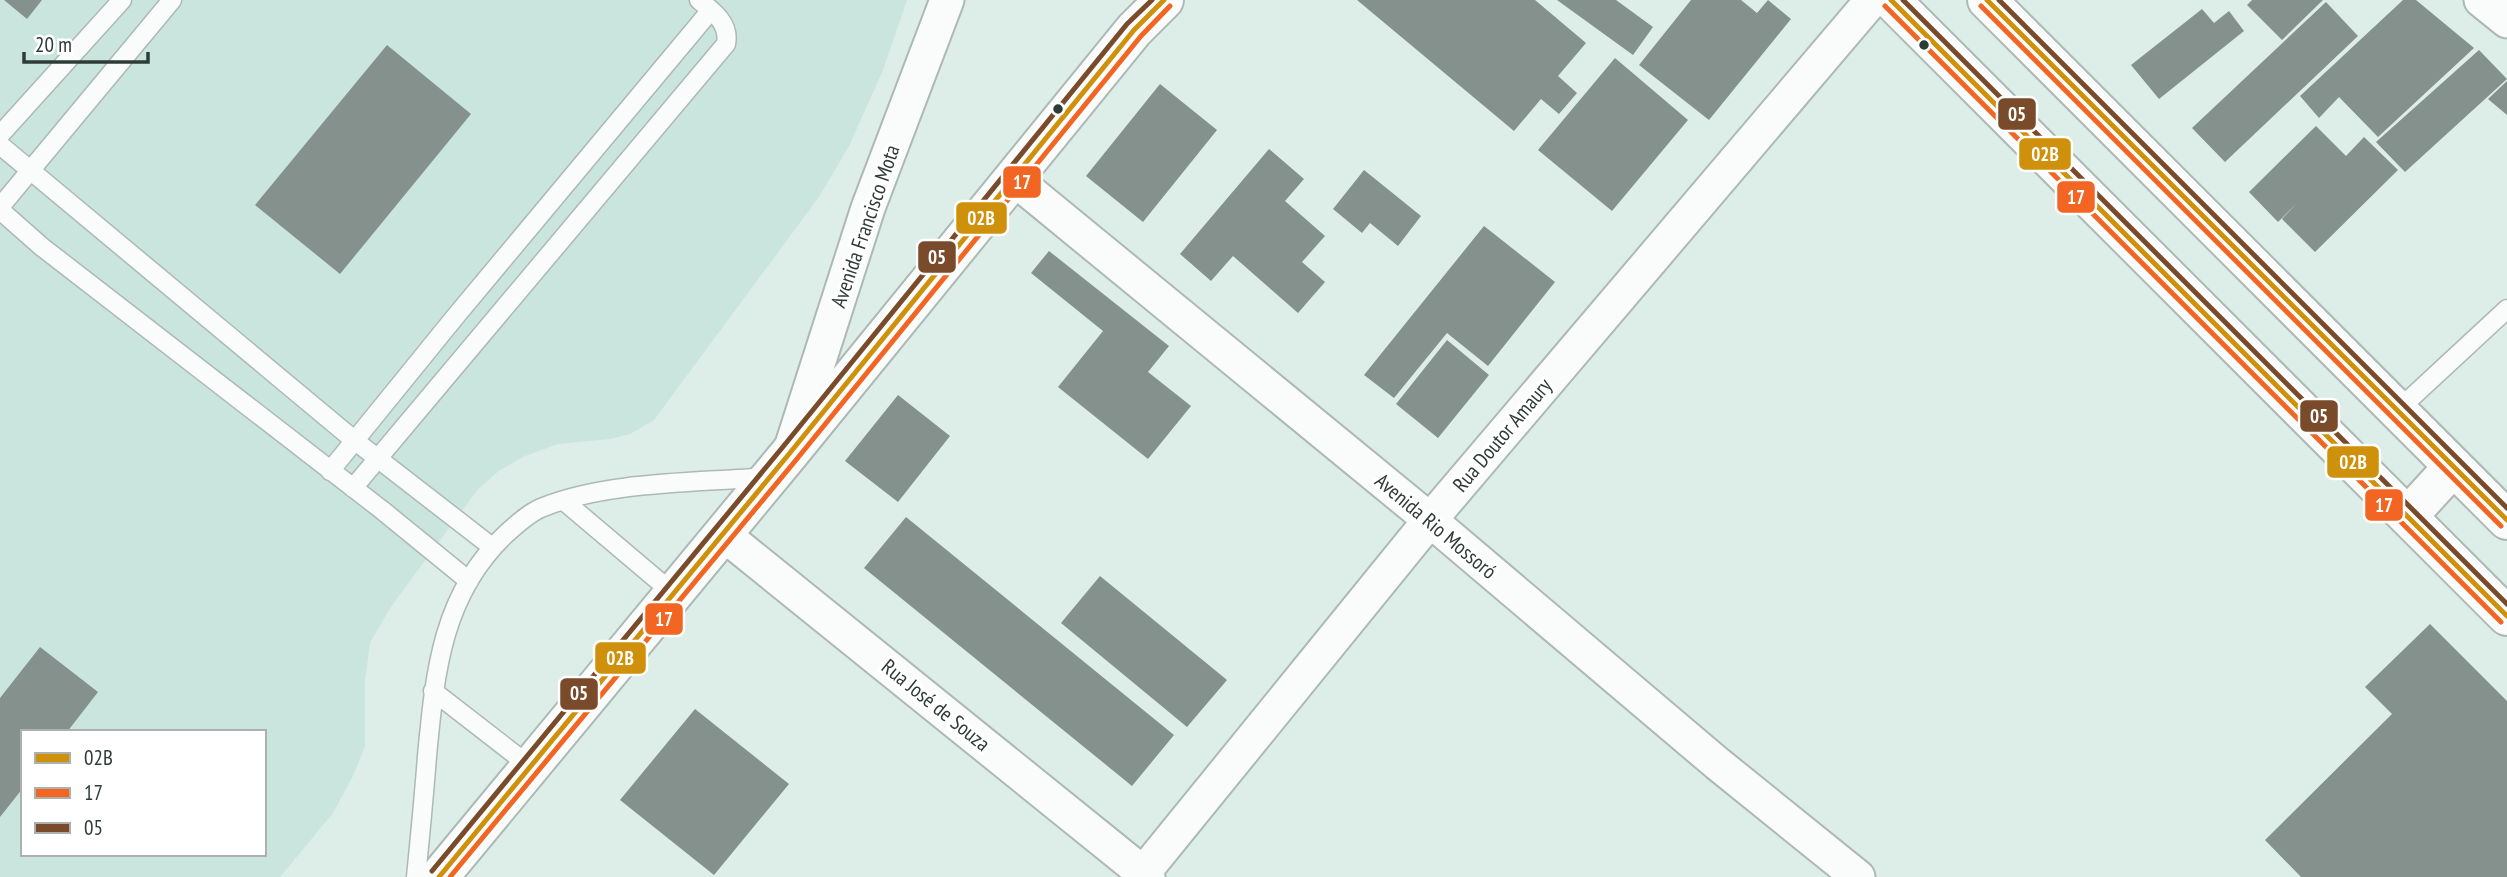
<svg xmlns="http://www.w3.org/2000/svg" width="2507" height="877" font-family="'PT Sans Narrow',sans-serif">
<rect width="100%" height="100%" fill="#ddede8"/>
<path fill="#cae5dd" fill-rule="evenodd" d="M0 0H907L883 70 849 146 819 197 654 420 630 434 610 439 558 444 525 456 500 470 478 489 390 608 370 643 365 680V746L353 776 333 813 280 877H0ZM23 732H264V854H23Z"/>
<path fill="#84918d" d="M4 0H42L27 19Z
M1357 0H1535L1586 43 1558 76 1577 93 1559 114 1541 99 1514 131Z
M1557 0H1616L1653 27 1633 55Z
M1691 0H1741L1757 13 1768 0 1791 19 1709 120 1639 65Z
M2252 0H2323L2282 40 2247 5Z
M2403 0H2416L2474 48 2378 137 2339 97 2319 118 2300 96Z
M2326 2 2358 36 2225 162 2192 128Z
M2202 9 2214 23 2229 11 2244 31 2159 99 2131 65Z
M387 45 471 114 340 274 255 205Z
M2479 50 2507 79 2405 172 2376 142Z
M1615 58 1688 120 1612 211 1538 150Z
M2507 81V115L2488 99Z
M1160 84 1217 130 1143 222 1086 176Z
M2316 126 2346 156 2364 137 2398 170 2315 252 2282 219 2297 203 2278 222 2249 192Z
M1269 149 1304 179 1285 201 1325 236 1302 262 1325 282 1298 313 1233 256 1211 281 1180 254Z
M1364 170 1421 216 1398 246 1370 223 1362 233 1333 209Z
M1484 226 1555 282 1488 366 1447 333 1394 398 1364 375Z
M1049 251 1169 346 1148 372 1191 406 1148 459 1058 387 1103 331 1031 273Z
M1447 340 1489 375 1438 438 1396 404Z
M898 395 950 436 898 502 845 461Z
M906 517 1174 735 1132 786 864 568Z
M1100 576 1227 680 1187 727 1061 623Z
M2430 624 2507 701V877H2301L2265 840 2392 714 2365 687Z
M40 647 98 692 67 732H23V788L0 817V698Z
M695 709 789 784 714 875 620 800Z"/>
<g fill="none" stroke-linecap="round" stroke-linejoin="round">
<defs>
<path id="lane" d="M0 135 122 0
M0 145 354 440 492 547
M0 207 172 0
M0 210 42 247 382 510 469 581
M2398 410 2507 309
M330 471 455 317 711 10
M353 488 726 44C730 24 714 12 699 0
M564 501 674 594
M433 691 531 767
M416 877C420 837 424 796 427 756 435 672 442 593 507 533 517 524 529 513 541 508 606 481 697 483 767 477"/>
<path id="street" d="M2481 0 2507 21
M1013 178 1430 520 1718 764 1858 877
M792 445 868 208 947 0
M723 534 1148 877
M1140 877 1430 520 1872 0"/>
<path id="secondary" d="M1891 0 2507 616
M1987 0 2507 520
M2408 516 2453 467"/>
<path id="primary" d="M439 877 789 454 1134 30 1164 0"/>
</defs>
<use href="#lane" stroke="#acb9b5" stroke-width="21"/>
<use href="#street" stroke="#acb9b5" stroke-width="37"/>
<use href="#secondary" stroke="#acb9b5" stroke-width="42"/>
<use href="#primary" stroke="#acb9b5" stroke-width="42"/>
<use href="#lane" stroke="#fafcfc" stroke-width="18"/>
<use href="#street" stroke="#fafcfc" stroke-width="33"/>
<use href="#secondary" stroke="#fafcfc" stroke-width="38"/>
<use href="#primary" stroke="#fafcfc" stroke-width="38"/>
<defs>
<path id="bus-1" d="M1891 0 2507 616
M1987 0 2507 520
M439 877 789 454 1134 30 1164 0"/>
<path id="bus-2" d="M1885 6 2501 622
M1981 6 2501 526
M450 877 796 460 1141 36 1170 6"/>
<path id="bus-3" d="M1903 0 2507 604
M1999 0 2507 508
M432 871 782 448 1127 24 1152 0"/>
</defs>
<use href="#bus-1" stroke="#fff" stroke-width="10"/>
<use href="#bus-2" stroke="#fff" stroke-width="10"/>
<use href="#bus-3" stroke="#fff" stroke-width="10"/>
<use href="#bus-1" stroke="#cf910b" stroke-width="5"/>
<use href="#bus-2" stroke="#f26522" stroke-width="5"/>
<use href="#bus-3" stroke="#7a4b2a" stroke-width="5"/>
</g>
<g fill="#2f3b37" stroke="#fff" stroke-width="2.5">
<circle cx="1924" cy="45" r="6"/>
<circle cx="1058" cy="109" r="6"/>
</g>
<g text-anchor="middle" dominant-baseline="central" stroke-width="7" stroke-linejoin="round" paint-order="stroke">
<g font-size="21" fill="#2f3b37" stroke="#fff">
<text transform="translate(865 226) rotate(-71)">Avenida Francisco Mota</text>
<text transform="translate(1502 435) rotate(-50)">Rua Doutor Amaury</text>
<text transform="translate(1436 526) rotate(40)">Avenida Rio Mossoró</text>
<text transform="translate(936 705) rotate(39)">Rua José de Souza</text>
</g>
</g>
<g stroke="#fff" stroke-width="2.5">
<rect x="1997" y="97" width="40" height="34" rx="7" fill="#7a4b2a"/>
<rect x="2018" y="137" width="54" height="34" rx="7" fill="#cf910b"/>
<rect x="1002" y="165" width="40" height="34" rx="7" fill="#f26522"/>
<rect x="2056" y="180" width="40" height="34" rx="7" fill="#f26522"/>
<rect x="955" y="201" width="53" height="34" rx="7" fill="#cf910b"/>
<rect x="917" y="240" width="40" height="34" rx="7" fill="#7a4b2a"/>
<rect x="2299" y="399" width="40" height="34" rx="7" fill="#7a4b2a"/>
<rect x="2326" y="445" width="54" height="34" rx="7" fill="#cf910b"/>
<rect x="2364" y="488" width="40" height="34" rx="7" fill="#f26522"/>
<rect x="644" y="602" width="40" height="34" rx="7" fill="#f26522"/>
<rect x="594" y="641" width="53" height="34" rx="7" fill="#cf910b"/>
<rect x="559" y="677" width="40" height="34" rx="7" fill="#7a4b2a"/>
</g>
<g font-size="19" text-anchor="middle" font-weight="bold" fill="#fff">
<text x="2017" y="121">05</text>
<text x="2045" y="161">02B</text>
<text x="1022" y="189">17</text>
<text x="2076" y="204">17</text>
<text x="981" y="225">02B</text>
<text x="937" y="264">05</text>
<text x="2319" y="423">05</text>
<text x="2353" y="469">02B</text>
<text x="2384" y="512">17</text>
<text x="664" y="626">17</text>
<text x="620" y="665">02B</text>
<text x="579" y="700">05</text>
</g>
<rect x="21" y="730" width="245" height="126" fill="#ffffff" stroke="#acb1af" stroke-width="2"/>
<rect x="35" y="753" width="35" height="10" fill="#cf910b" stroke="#acb1af" stroke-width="2"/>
<text x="84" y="765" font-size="21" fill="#2f3b37">02B</text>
<rect x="35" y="788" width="35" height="10" fill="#f26522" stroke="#acb1af" stroke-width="2"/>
<text x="84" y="800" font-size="21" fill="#2f3b37">17</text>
<rect x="35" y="823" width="35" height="10" fill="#7a4b2a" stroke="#acb1af" stroke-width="2"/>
<text x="84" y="835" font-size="21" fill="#2f3b37">05</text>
<path d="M24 52v10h124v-10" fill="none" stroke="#2f3b37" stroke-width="3.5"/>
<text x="35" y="52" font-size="21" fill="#2f3b37" stroke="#ffffff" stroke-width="5" paint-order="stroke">20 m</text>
</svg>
